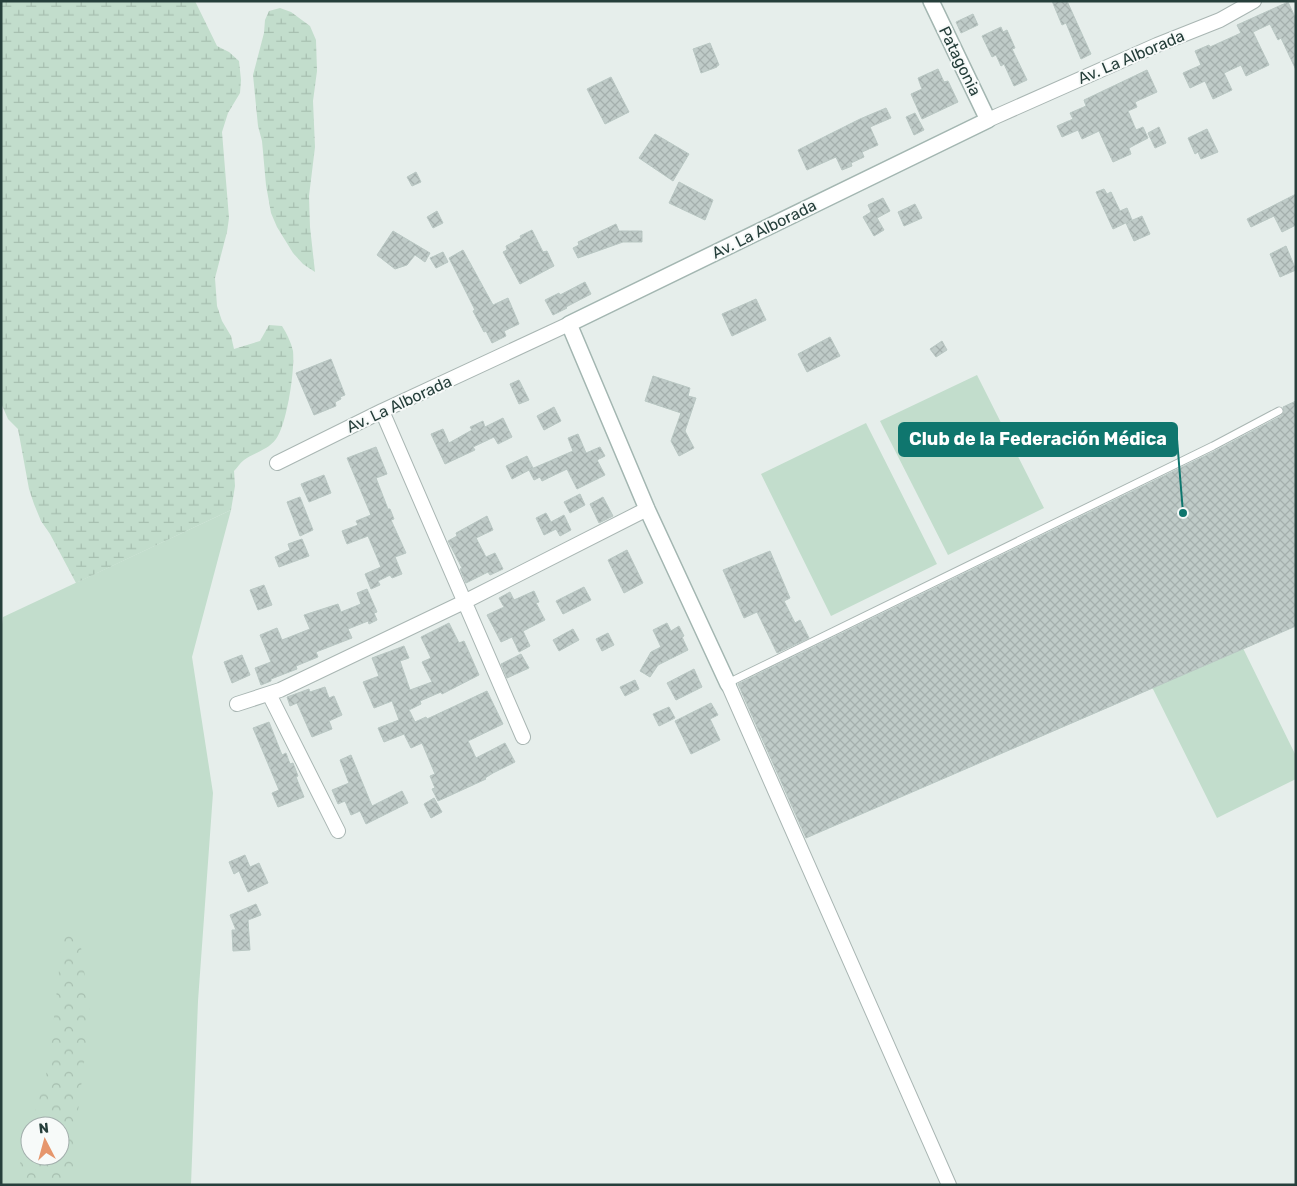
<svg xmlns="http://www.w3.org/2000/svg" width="1297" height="1186" font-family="Rubik,sans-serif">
<defs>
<pattern id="forest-crowns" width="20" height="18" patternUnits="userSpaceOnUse" patternTransform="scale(1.25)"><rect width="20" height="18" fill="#c2ddcc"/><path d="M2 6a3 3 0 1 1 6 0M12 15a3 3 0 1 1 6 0" fill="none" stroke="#a7bfb0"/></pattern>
<pattern id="wetland-marsh" width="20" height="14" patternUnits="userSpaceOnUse" patternTransform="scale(1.25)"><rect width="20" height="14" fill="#c2ddcc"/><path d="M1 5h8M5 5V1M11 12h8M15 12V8" fill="none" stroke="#a7bfb0"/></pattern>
<pattern id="building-cross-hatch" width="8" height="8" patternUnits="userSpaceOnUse" patternTransform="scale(1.25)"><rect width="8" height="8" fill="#bfcbc8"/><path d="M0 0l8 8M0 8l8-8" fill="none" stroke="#a4afad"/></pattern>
</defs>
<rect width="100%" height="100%" fill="#e6eeeb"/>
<path fill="#c2ddcc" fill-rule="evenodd" d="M977 375 1044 508 948 555 880 421Z
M866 423 937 564 831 616 761 474Z
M231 510 192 657 213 793 198 1001 191 1185H1V632L3 617ZM30 1126H60V1156H30Z
M1239 640 1296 756V779L1217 818 1149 681Z"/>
<path fill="url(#forest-crowns)" d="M79 932 90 1015 79 1103 71 1185H14L30 1128V1156H60V1126H31L49 1064 63 933Z"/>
<path fill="url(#wetland-marsh)" d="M1 1H195L217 46 229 52 239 61 241 80 240 93 228 113 222 132 229 218 227 232 215 278 217 306 222 321 231 336 234 349 260 341 269 325 282 326C287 334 291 342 293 351 295 370 287 424 276 439 268 450 255 452 244 460 240 463 237 468 234 471L235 486 231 510 76 583 50 534 41 521 34 504 29 489 18 429 8 419 1 403Z
M280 8 291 12 310 26 316 40 317 71 313 101 315 147 309 196 310 227 315 272 303 264 293 253 277 227 271 213 266 185 262 141 258 126 253 75 264 33 265 20 269 11Z"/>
<path fill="url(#building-cross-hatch)" stroke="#b9c7c3" d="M1052 1H1067L1091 54 1081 59 1066 23 1062 25Z
M1288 2 1296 19V70L1281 38 1278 40 1270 24 1253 32 1269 65 1246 76 1241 65 1224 73 1232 90 1213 99 1205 81 1190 88 1183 73 1201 65 1195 51 1209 45 1210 47 1241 33 1237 25Z
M973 14 978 25 961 33 956 22Z
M1001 27 1003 32 1007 30 1015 48 1012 49 1027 80 1014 86 1004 64 1001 66 996 55 992 57 982 36Z
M710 43 719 65 717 66V67L701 73 693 49Z
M938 69 944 82 948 81 958 102 922 119 911 94 922 89 918 78Z
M1147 70 1157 92 1135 102 1137 107 1128 111 1136 130 1143 127 1148 138 1129 148 1131 154 1113 162 1099 131 1082 139 1078 130 1062 137 1057 126 1073 119 1070 113 1086 106 1084 100Z
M611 77 629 112 605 124 587 89Z
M886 108 891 118 870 127 878 145 862 152 864 157 851 163 852 166 842 170 836 157 807 170 798 150 860 119Z
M915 113 924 130 914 135 906 117Z
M1159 127 1166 143 1155 148 1148 133Z
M1207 129 1218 152 1201 159 1198 152 1195 154 1188 138Z
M655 134 689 154 673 181 639 158Z
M416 172 421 182 412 186 407 177Z
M679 182 713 200 705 220 669 203Z
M1104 189 1107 194 1111 192 1120 211 1127 208 1132 220 1113 229 1096 192Z
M1296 194V225L1282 232 1274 216 1251 227 1247 219Z
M883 198 890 211 877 218 884 230 874 236 863 217 871 212 868 205Z
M915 204 922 218 904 226 898 212Z
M437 211 443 223 433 228 427 217Z
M1142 216 1150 234 1134 241 1126 223Z
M616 224 619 231H642V242H623L578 258 573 248 579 245 578 242Z
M532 230 543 252 547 251 554 266 520 284 503 252 507 250 506 246 521 238 520 236Z
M393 231 430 253 425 262 415 255 407 265 395 269 377 255Z
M1286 246 1296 270 1280 277 1270 254Z
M463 250 493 305 508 298 519 324 504 331 506 336 492 343 486 331 484 332 473 311 475 310 449 258Z
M443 252 448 262 436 268 430 258Z
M585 282 591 294 566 307 567 308 553 315 545 300 559 293 560 295Z
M756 299 766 320 732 336 722 314Z
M830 337 840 356 807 372 798 354Z
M942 341 947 350 936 357 930 349Z
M331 359 345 395 340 397 341 399 335 402 336 406 314 415 296 373Z
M653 376 690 388 688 396 696 398 685 431 694 448 679 456 671 441 681 413 645 401Z
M519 380 529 400 519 404 510 384Z
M1296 401V626L806 838 738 684 1215 451 1281 416 1284 412 1283 407Z
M554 407 561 421 544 430 537 416Z
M503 418 512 437 498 444 494 437 473 447 475 450 445 464 431 434 443 429 449 443 472 430 470 427 483 421 485 427Z
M578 434 586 453 600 447 605 456 597 460 605 475 577 489 567 469 542 481 540 477 534 480 529 470 573 451 568 438Z
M376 447 387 474 376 478 388 509H390L394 519 391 520 406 553 395 557 402 574 392 578 390 575 378 581 380 585 371 589 365 574 381 567 368 536 347 544 342 531 358 525 356 521 371 515 347 458Z
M527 456 533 468 512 479 506 466Z
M324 475 331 493 309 502 301 484Z
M580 494 585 505 570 513 564 502Z
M300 497 313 530 300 536 287 502Z
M603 497 613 516 599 523 590 504Z
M546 513 551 522 564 515 571 530 560 536 556 529 544 535 536 518Z
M487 516 493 530 476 538 486 557 495 553 503 569 490 575 488 572 466 583 460 569 462 568 448 541 457 536 456 533Z
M302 539 309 556 279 567 275 557 290 550 288 544Z
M627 550 643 583 624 593 608 560Z
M770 551 790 598 784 601 795 623 800 620 809 638 777 653 757 612 744 618 723 570Z
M264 585 272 605 258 610 250 590Z
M584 587 591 600 563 614 556 601Z
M367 589 377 612 374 613 377 620 369 624 368 621 348 629 352 638 316 652 318 657 296 666 297 669 271 679V681L261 685 255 668 271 662 260 635 277 628 282 640 310 629 304 615 338 604 341 612 361 604 357 593Z
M534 591 539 602 536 603 545 620 523 631 530 646 519 652 512 637 501 642 487 615 504 607 499 598 510 592 514 600Z
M449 623 459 643 464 641 479 675 442 694 441 692 420 701 421 704 409 710 415 722 426 717 427 719 487 691 503 724 468 741 476 758 505 743 515 762 493 773 485 778 486 779 438 801 432 789 435 788 430 776 435 774 422 743 411 748 404 734 384 742 378 728 399 720 392 701 374 708 363 682 379 676 372 658 404 646 409 658 400 661 410 690 432 682 422 662 431 658 421 637Z
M667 623 671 631 679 626 684 636 682 637 688 650 658 665 650 677 640 671 651 652 661 647 653 630Z
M573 629 579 640 559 651 553 640Z
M608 633 614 645 602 651 596 639Z
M521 654 529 668 507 678 501 664Z
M242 655 250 675 232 683 224 662Z
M694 669 702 687 676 700 667 683Z
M635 680 639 689 625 696 620 687Z
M325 687 329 698 334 696 342 715 329 721 332 729 312 737 297 703 290 706 287 697 309 689 310 692Z
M711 703 718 715 710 719 720 740 691 754 675 721Z
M669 707 675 718 659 726 653 714Z
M269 722 282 755 286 753 290 764 293 763 298 776 296 777 304 797 278 807 272 793 279 790 253 728Z
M351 755 372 806 402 791 408 803 366 824 360 811 351 815 345 801 338 804 332 790 349 783 340 760Z
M434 798 442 812 431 818 424 804Z
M245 855 250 867 259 863 268 883 248 892 239 871 234 874 229 862Z
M256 904 261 915 248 920 250 950 233 951 232 930H236L230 915Z"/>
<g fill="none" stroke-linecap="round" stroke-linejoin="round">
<defs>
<path id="lane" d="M728 683 1213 446 1279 411"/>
<path id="street" d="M988 120 1157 45 1220 20 1254 1
M382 411 523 737
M277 463 382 411 569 324
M728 684 949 1185
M269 694 338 831
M237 704 280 690 464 602 647 509"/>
<path id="secondary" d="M728 684 647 509 569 324 988 120 931 1"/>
</defs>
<use href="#lane" stroke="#a9b6b3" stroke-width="9"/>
<use href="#street" stroke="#a9b6b3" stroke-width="16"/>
<use href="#secondary" stroke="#a3b6b1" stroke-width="18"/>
<use href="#lane" stroke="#fff" stroke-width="7"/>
<use href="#street" stroke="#fff" stroke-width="14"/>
<use href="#secondary" stroke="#fff" stroke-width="15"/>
</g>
<g text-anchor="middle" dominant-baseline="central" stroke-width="4" stroke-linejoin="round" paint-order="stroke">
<g font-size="16" fill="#263f3b" stroke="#f7faf9">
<text transform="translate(1131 57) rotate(-23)">Av. La Alborada</text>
<text transform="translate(960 61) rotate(64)">Patagonia</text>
<text transform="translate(764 229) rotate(-26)">Av. La Alborada</text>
<text transform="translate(399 404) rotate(-25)">Av. La Alborada</text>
</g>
</g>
<path fill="none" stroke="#0f766e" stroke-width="2" d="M1183 513L1177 439"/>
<circle fill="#0f766e" stroke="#f7faf9" stroke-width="2" cx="1183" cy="513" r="5"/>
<rect fill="#0f766e" stroke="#0f766e" stroke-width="2" x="899" y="423" width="278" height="33" rx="5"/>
<g font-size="18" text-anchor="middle" font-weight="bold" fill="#fff">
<text x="1038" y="445">Club de la Federación Médica</text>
</g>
<rect width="1297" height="1186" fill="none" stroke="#263f3b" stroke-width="5"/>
<g transform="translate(45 1141) rotate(354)"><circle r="24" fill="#f7faf9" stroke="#a3afad"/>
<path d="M0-4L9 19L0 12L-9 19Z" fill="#e6966c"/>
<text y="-8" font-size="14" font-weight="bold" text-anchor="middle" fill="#263f3b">N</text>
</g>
</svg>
